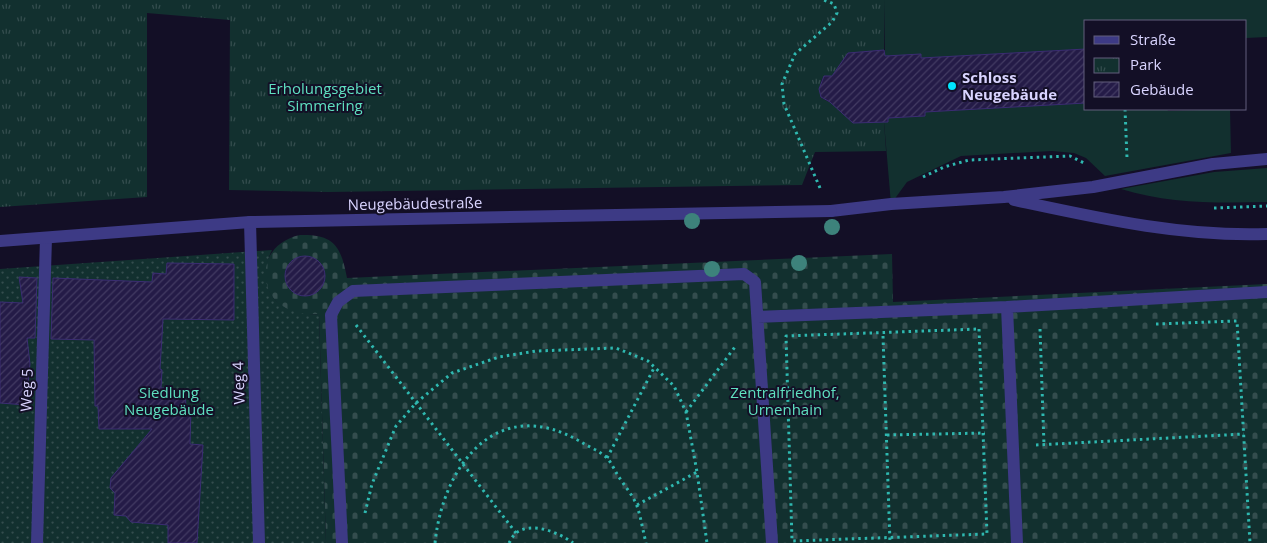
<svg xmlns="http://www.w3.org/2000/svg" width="1267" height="543" font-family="'Open Sans',sans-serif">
<defs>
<pattern id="cemetery-stones" width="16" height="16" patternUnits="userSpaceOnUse" patternTransform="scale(1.25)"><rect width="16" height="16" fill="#12302f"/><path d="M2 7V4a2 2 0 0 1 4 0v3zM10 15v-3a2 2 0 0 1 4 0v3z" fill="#344d4e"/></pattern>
<pattern id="park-tufts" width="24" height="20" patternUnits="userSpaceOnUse" patternTransform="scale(1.25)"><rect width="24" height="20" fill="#12302f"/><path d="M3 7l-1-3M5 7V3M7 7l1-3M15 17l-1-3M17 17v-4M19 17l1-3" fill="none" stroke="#344d4e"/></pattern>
<pattern id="garden-dots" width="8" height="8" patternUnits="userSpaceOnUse" patternTransform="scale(1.25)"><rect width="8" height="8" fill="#12302f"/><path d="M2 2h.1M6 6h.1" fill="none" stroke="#344d4e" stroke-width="1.8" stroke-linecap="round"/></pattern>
<pattern id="building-hatch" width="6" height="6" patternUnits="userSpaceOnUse" patternTransform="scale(1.25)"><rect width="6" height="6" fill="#241b47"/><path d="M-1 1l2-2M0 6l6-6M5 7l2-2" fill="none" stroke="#433b63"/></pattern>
</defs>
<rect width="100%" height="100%" fill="#130f26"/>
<path fill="#12302f" d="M884 0H1267V37L1246 38V21H1086V49L921 58 920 54 885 56Z
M1086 103V109H1167L1168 111 1230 109 1231 153 1105 176 1086 158 1074 153 1052 151 961 156 907 182 891 204 884 122 888 121V118L925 116V112Z
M1267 168V202C1217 203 1169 204 1121 189L1214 172Z"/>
<path fill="url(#cemetery-stones)" d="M300 235C335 234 341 247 347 278L892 254 893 302 1267 284V543H326L319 314C310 314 302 316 293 312 252 296 257 244 300 235Z"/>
<path fill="url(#park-tufts)" d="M0 0H884V50L848 53 832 76 822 79 819 89 822 98 827 101 884 122 886 151 815 152 802 185 328 192 229 190 230 20 147 13V197L0 207Z"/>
<path fill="url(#garden-dots)" d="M272 250C253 289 279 317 319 314L326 543H0V269Z"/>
<path fill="url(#building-hatch)" stroke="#3b2d73" d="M1086 49V103L925 112V116L888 118V122L853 123 830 102 821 97 819 89 824 76H832L848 53 884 50 885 56 921 54V58Z
M285 276a20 20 0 1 1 40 0a20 20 0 1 1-40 0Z
M167 263 234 264V320L163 319 160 369 162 370 161 388H165L164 398H178L185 390 186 408H191L190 444 203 445 197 543H168V525L131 522 126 516 114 515 115 493 110 488 111 478 152 429H99L98 406H95L94 340 51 339 53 278 152 282 153 273 166 274Z
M19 277 37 278 35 338H27L30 364 26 405 0 403V302L23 303Z"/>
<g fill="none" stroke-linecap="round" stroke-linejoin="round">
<path stroke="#2fb8b0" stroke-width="3" stroke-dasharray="2.5 4" stroke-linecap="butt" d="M1125 109 1127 158
M923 177 944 167 969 160 1070 156 1086 164
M820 188 784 104 782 84 795 54 832 22 837 13 834 4 824 0
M1214 208 1267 206
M1156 324 1237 321 1250 543
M356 325 516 533
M979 329 987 534 792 541 786 336Z
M1040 329 1044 445
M883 336 890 543
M686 412 735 347
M887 435 985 433
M1036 445 1244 434
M607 458 654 368
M637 505 697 472
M365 513 372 484 396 426 416 403 452 373 499 357 536 351 616 348 648 361 674 386 686 412 697 472 707 543
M435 543C443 464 498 393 581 442 589 447 600 451 607 458 611 462 614 469 617 474 623 484 633 495 637 506 641 518 643 531 646 543
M509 543C511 540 513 535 516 533 532 521 560 533 573 543"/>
<path stroke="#3d3a85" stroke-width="12" d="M1014 200C1098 218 1181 237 1267 234
M831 211 891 204 1004 197 1093 187 1213 164 1267 159
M250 222 259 543
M1007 307 1017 543
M758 317 1007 307 1267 292
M37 543 46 238
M342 543 331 315 338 302 353 291 744 274 755 282 772 543"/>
<path stroke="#3d3a85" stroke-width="12" d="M0 241 250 222 831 211"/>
</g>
<g fill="#3d827b">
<circle cx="692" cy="221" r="8"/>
<circle cx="832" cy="227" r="8"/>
<circle cx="799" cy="263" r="8"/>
<circle cx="712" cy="269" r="8"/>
</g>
<circle fill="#00e5ff" stroke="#130f26" stroke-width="2" cx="952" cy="86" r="5"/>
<g text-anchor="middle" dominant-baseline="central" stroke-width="4" stroke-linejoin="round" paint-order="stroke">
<g font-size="15" font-weight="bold" fill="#d9d4ff" stroke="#130f26" text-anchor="start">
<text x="962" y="77">Schloss<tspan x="962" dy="17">Neugebäude</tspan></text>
</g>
<g font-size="15" fill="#5fe0c0" stroke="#130f26">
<text x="325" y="88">Erholungsgebiet<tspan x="325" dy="17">Simmering</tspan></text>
<text x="169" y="392">Siedlung<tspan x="169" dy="17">Neugebäude</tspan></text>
<text x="785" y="392">Zentralfriedhof,<tspan x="785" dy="17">Urnenhain</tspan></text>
</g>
<g font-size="15" fill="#d9d4ff" stroke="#130f26">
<text transform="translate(415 203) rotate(-1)">Neugebäudestraße</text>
<text transform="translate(238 383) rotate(-92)">Weg 4</text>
<text transform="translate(26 390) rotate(-88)">Weg 5</text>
</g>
</g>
<rect x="1084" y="20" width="162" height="90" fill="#130f26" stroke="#625e7d"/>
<rect x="1094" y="36" width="25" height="8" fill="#3d3a85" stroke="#625e7d"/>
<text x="1130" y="45" font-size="15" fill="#d9d4ff">Straße</text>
<rect x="1094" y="58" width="25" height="15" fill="url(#park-tufts)" stroke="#625e7d"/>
<text x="1130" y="70" font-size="15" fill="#d9d4ff">Park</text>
<rect x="1094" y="82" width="25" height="15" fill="url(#building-hatch)" stroke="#625e7d"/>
<text x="1130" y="95" font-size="15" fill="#d9d4ff">Gebäude</text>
</svg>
